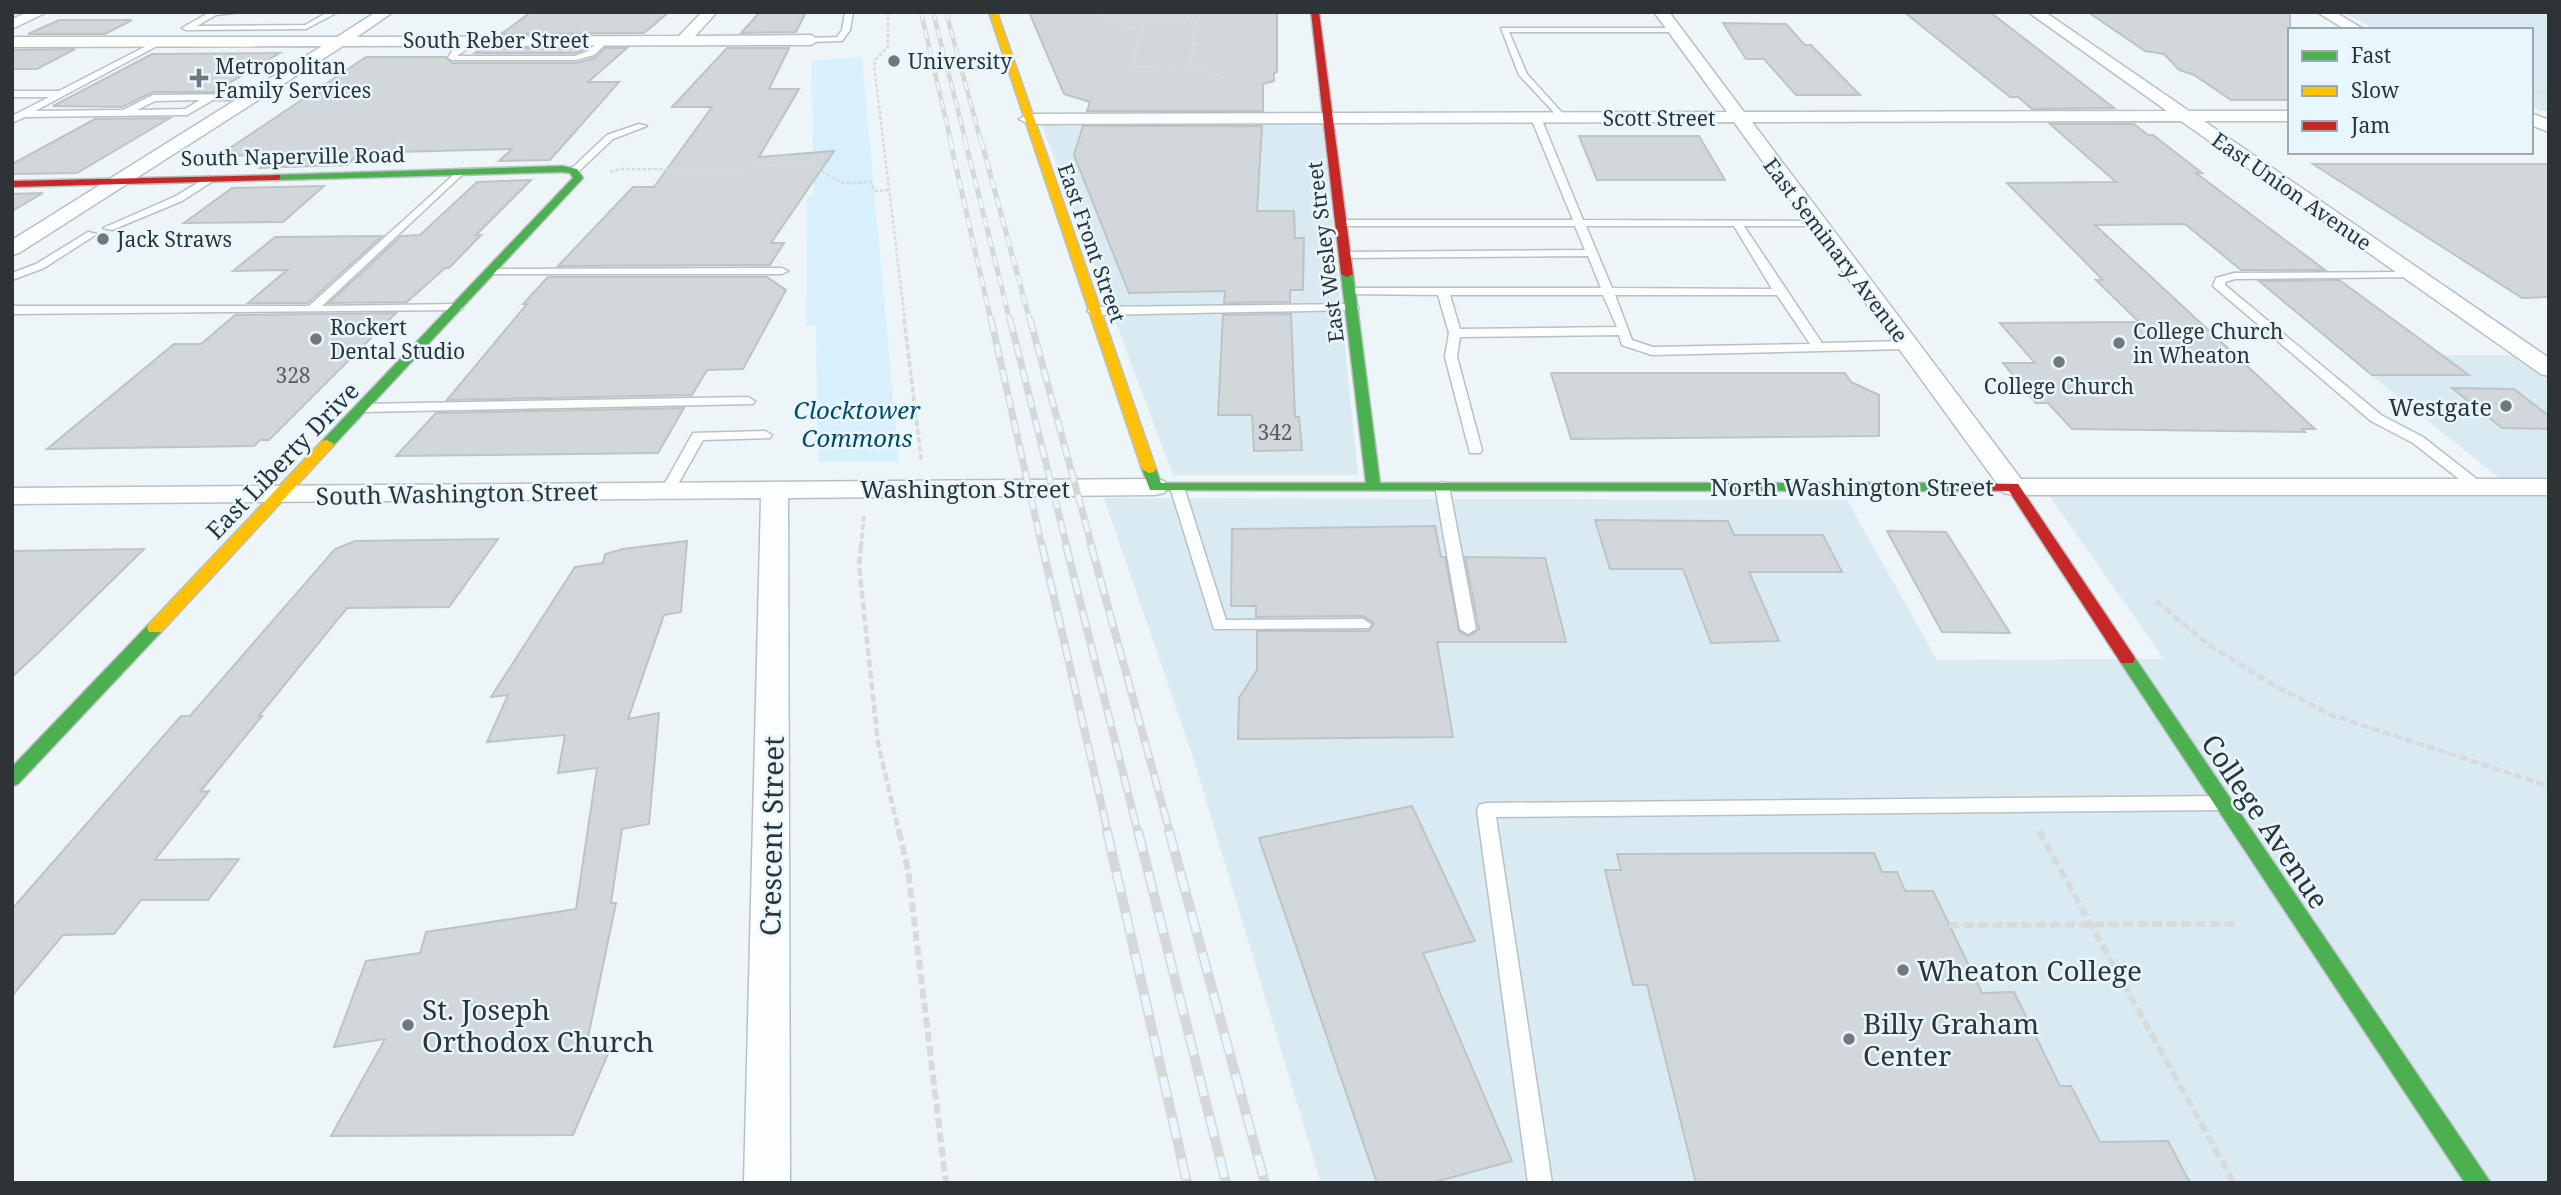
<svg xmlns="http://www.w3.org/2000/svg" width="2561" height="1195" font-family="'Noto Serif',serif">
<rect width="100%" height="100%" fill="#edf5f9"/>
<path fill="#daeaf2" d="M2342 12H2549V111H2540L2531 106V30H2377Z
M1041 123H1322L1358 475H1173Z
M2346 355H2514L2549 379V1183H1321L1193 757 1104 498 1847 500 1937 660 2164 659 2048 494 2518 493Z"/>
<path fill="#d7f0fc" d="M862 57 899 462H818L816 325 806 326 807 197 814 195 811 61Z"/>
<path fill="#d1d7da" stroke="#bdc4c6" stroke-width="2" d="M531 12H669L644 33 501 34Z
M760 12H806L796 32 741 33Z
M1029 12H1277V72L1274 73V81L1263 84V111H1087L1090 102 1064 94Z
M1904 12H1990L2114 108 2032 109 2018 97H2010Z
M2088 12H2290V100H2231L2194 75 2179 70 2164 54 2145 51Z
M59 20H132L105 34H28Z
M1723 23 1786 24 1805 45H1811L1860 95H1796L1764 59H1746Z
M482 48H587L575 53H475Z
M605 48H627L588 82H619L550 160 499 161 512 149 360 153 347 165 260 168 277 155 218 156 366 57H446L452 63H576L595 58Z
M727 48H789L769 89H799L759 157 834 151 771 243H784L770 265 558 266 633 187H654L712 107H672Z
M75 49 37 69H12V50Z
M280 53 214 92H153L122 107 53 106 152 54Z
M170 118 77 173 12 174V164L95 119Z
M2050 124H2134L2148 135H2153L2202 173H2196L2325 270H2241L2185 224 2095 225 2315 429H2302L2305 432 2072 429 2048 403H2036L2003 363H2035L2000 323 2139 322 2096 280H2103L2007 183 2116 182Z
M1083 126H1262L1257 211H1294L1295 238H1304L1303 290H1290V302L1224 303 1225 291 1129 293 1074 155Z
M1579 136H1699L1725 180H1597Z
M2313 164H2549V297L2522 298Z
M531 180 476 235H481L449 268H445L407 302 329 303 401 236 420 235 477 182Z
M324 186 283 222 184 223 232 188Z
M43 193 12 211V194Z
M382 236 308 303H248L287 270 233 271 275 237Z
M548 277H767L786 290 743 369 707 370 692 395 447 400 527 304H523Z
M2339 280 2342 282 2469 375H2372L2259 281Z
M396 313 269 440H260L254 446 47 449 174 344H201L235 315Z
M1291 314 1295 417H1299L1302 450 1254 451 1252 415H1218L1223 315Z
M1551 373H1845L1851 382 1879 395V436L1571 439Z
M2452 388 2514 389 2549 416V429L2502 428Z
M684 408 658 453 396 456 436 413Z
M1595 520 1728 521 1734 535H1823L1842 572H1749L1779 641 1711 643 1683 569H1610Z
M1435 526 1441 557H1445L1459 631 1469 636 1479 629 1465 557 1545 558 1566 642H1437L1453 737 1238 739 1239 698 1257 670V631H1369L1374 623 1363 616 1256 617V606H1231L1232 529Z
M1887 531 1946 532 2010 633 1942 632Z
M498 539 449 607 347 608 259 716H262L200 792 209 791 155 860 239 859 208 900H141L114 934 63 935 12 996V909L181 716H190L335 549 355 541Z
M687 541 681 612 664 615 628 719 659 713 649 824 622 829 611 903H616L586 1047H611L573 1135 331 1136 385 1039 334 1047 366 961 420 953 426 932 576 909 597 768 558 773 565 735 487 742 508 695 491 697 575 567 603 563 605 554 623 549Z
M144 549 38 653 12 677V551Z
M1412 806 1475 941 1423 953 1512 1161 1431 1183H1377L1259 838Z
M1874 853 1882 872H1897L1905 891H1933L1982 993 2014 992 2060 1086H2071L2100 1142 2168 1141 2190 1183H1696L1647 985H1633L1605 870H1621L1617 854Z"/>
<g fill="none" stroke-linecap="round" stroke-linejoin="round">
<defs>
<path id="lane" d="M210 12H242L216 15 197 26 305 25 328 12H338L306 29 186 30 182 28Z
M845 12H853L850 30 842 41 808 42 811 38 837 37 842 30Z
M1501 28H1674L1678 30 1674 32H1509L1527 74 1565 116 1567 118 1562 121 1519 75Z
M604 37 611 39 594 55 576 60H452L448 58 453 49 474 38 477 42 457 56H575L588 51Z
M156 41 159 45 35 111 123 110 153 95 252 94 256 97 252 100H213L187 115 25 117 12 123V116L49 97H12V91H59ZM200 100 185 109 137 110 155 101Z
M1536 115 1541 118 1583 220 1820 221V225L1816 226H1744L1822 343 1907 341 1913 345 1907 349 1652 355 1622 345 1619 335 1460 337 1457 357 1482 450 1480 453H1470L1445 357 1449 333 1438 295 1351 294 1345 291 1351 288H1601L1588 256 1346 258 1341 255 1346 252 1585 250 1575 226H1342L1337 223 1342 220H1573L1531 118ZM1586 226H1734L1772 289 1612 288ZM1450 295H1603L1617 327 1460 329ZM1615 295H1777L1810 344 1653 347 1632 340Z
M639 124 647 126 613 139 577 173H571V169L607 135Z
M460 169 465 172 463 174 322 306 457 304 463 308 461 310 12 314V306H309Z
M209 176 214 179 213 181 182 201 112 230 103 228 174 197Z
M88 232 97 234 44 268 12 280V273L36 264Z
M490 269 782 268 788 271 782 274H486V270Z
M2413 272 2419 275 2417 277 2235 279 2225 282V285L2381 415 2423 437 2483 484 2485 487 2483 490H2473L2413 443 2371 421 2213 286 2216 278 2234 273Z
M1353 304 1359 308 1357 310 1093 315 1087 311 1093 307Z
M748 397 755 401 753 404 363 412 356 408 363 404Z
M765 431 772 435 770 438 703 440 673 493 668 494 661 490 693 433Z
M1442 482 1449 486 1476 629 1468 634 1460 629 1435 486Z
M1177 483 1184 487 1226 620 1363 619 1371 624 1369 628 1214 629 1170 487Z
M2220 796 2227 798 2229 803 2227 808 2220 810 1496 817 1552 1183H1528L1477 810 1479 805 1486 803Z"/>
<path id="street" d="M28 12H47L12 29V19Z
M376 12H393L357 37 679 36 702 12H717L695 36 811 35 819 40 811 45 343 46 19 253 12 255V240L322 46 12 47V37H337Z
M1654 12H1669L1744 112 2167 111 2028 12H2045L2189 111H2290V121H2204L2549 358V376L2541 374 2181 121 1752 122 2021 479H2549V495H2013L2004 493 1734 122 1028 124 1019 119 1028 114 1727 112Z
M2317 12H2335L2365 30H2346Z
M2531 113 2549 120V132L2531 125Z
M1155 479 1164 481 1168 487 1164 493 1155 495 788 498 790 1183H744L761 498 12 504V488Z"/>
<path id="fast" d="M562 166 577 169 583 178 332 447H322L320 444 322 441 573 178 570 173 562 172 277 180 274 179V175Z
M1347 271 1353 274 1380 483H1963L1970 487 1963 491 1150 490 1142 469 1149 465 1156 469 1161 483H1366L1341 274Z
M155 623 161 624 163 628 161 632 18 784 12 786V767L149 624Z
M2127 653 2133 655 2491 1183H2465L2121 663 2119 659Z"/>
<path id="slow" d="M989 12H997L1156 469 1154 472 1149 473 1142 469Z
M327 440 334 444 332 447 161 632H149L147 628 149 624 322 441Z"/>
<path id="jam" d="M1311 12H1319L1353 274 1347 277 1341 274Z
M280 175V179L277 180 12 187V181Z
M1963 483 2018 484 2133 655 2135 659 2133 663H2121L2009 491 1958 490 1956 487Z"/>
</defs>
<use href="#lane" stroke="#b9c0c3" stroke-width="3"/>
<use href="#street" stroke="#b9c0c3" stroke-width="3"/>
<use href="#fast" stroke="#b9c0c3" stroke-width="3"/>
<use href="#slow" stroke="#b9c0c3" stroke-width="3"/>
<use href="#jam" stroke="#b9c0c3" stroke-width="3"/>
<path stroke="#d8dbdc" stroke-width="2.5" stroke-dasharray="3.5 2" stroke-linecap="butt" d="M888 12V47L876 59 874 65 905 321
M1089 12 1141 32 1132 66H1192L1225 78
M1123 23H1143
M1141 32 1143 23H1197L1190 66
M2531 90 2549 93
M610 172 621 169 723 170 803 163C816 166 823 173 835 179 845 185 858 183 870 182L875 191 889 190"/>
<path stroke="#d8dbdc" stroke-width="3.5" stroke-dasharray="6 2.5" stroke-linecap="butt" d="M904 319 921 457 919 461
M861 547 864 516"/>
<path stroke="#d8dbdc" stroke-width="4.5" stroke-dasharray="8 3.5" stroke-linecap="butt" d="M861 545 859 566 878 743 899 833
M2156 601 2209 645 2272 684 2331 715 2549 786"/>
<path stroke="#d8dbdc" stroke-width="6" stroke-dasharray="10 4.5" stroke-linecap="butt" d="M899 831 908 870 946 1183
M2039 831 2234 1183
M1949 925 2237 924"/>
<use href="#lane" fill="#fcfefe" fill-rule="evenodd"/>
<use href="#street" fill="#fcfefe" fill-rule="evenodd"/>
<use href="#fast" fill="#4caf50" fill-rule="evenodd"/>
<use href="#slow" fill="#ffc107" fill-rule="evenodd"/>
<use href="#jam" fill="#c62828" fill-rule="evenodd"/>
<defs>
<path id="rail-far4" d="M921 12 951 142
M933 12 966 142
M946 12 981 142"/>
<path id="rail-far3" d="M950 140 991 321
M965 140 1010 321
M981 140 1030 321"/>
<path id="rail-far2" d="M991 319 1042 547
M1010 319 1067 547
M1030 319 1092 547"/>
<path id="rail-far1" d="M1042 545 1108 833
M1066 545 1138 833
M1091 545 1170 833"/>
<path id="rail" d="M1107 831 1187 1183
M1138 831 1226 1183
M1169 831 1265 1183"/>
</defs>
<use href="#rail-far4" stroke="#d5d7d8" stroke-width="4.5"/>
<use href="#rail-far3" stroke="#d5d7d8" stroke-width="5"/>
<use href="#rail-far2" stroke="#d5d7d8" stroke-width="7"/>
<use href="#rail-far1" stroke="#d5d7d8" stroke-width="8"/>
<use href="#rail" stroke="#d5d7d8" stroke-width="10"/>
<use href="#rail-far4" stroke="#e8f7fe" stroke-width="2.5" stroke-dasharray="9" stroke-linecap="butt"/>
<use href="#rail-far3" stroke="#e8f7fe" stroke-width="3.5" stroke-dasharray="10" stroke-linecap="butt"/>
<use href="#rail-far2" stroke="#e8f7fe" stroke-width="4.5" stroke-dasharray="13" stroke-linecap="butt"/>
<use href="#rail-far1" stroke="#e8f7fe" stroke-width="5" stroke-dasharray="17" stroke-linecap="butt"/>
<use href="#rail" stroke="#e8f7fe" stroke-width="7" stroke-dasharray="21" stroke-linecap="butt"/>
</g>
<g fill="#71777a" stroke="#e8f7fe" stroke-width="2.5">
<circle cx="894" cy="61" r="7"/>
<path d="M195.5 67.5h7v7h7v7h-7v7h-7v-7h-7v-7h7z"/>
<circle cx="103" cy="239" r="7"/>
<circle cx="316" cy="339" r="7"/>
<circle cx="2119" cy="343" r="7"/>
<circle cx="2059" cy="362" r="7"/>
<circle cx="2506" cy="406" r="7"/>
<circle cx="1903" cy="970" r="7"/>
<circle cx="408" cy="1025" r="7"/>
<circle cx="1849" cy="1039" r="7"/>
</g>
<g text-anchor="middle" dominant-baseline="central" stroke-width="5" stroke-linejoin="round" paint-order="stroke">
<g font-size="21" fill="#2e3336" stroke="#e8f7fe">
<text x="496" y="40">South Reber Street</text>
<text x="1659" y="118">Scott Street</text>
<text transform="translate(293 156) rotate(-1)">South Naperville Road</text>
<text transform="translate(2292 191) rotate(35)">East Union Avenue</text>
<text transform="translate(1092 243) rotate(71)">East Front Street</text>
<text transform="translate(1836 250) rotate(53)">East Seminary Avenue</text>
<text transform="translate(1325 252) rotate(-97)">East Wesley Street</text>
</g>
<g font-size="21" fill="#2e3336" stroke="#e8f7fe" text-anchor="start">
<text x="908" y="61">University</text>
<text x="215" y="66">Metropolitan<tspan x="215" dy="24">Family Services</tspan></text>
<text x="117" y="239">Jack Straws</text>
<text x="330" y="327">Rockert<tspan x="330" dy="24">Dental Studio</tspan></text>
<text x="2133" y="331">College Church<tspan x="2133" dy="24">in Wheaton</tspan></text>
<text x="2059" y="386" text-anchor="middle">College Church</text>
</g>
<g font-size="21" fill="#575c5f">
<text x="293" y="375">328</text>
<text x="1275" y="432">342</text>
</g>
<g font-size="24" fill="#2e3336" stroke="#e8f7fe" text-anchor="end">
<text x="2492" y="406">Westgate</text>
</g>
<g font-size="24" font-style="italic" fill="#064a63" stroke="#e8f7fe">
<text x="857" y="409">Clocktower<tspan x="857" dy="28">Commons</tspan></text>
</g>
<g font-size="24" fill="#2e3336" stroke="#e8f7fe">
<text transform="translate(282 460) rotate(-46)">East Liberty Drive</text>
<text x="1852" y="486">North Washington Street</text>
<text x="965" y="488">Washington Street</text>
<text transform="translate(457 493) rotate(-1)">South Washington Street</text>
</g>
<g font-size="28" fill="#2e3336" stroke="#e8f7fe">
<text transform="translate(2266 821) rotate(56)">College Avenue</text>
<text transform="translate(771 836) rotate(-89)">Crescent Street</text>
</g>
<g font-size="28" fill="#2e3336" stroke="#e8f7fe" text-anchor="start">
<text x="1917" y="970">Wheaton College</text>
<text x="422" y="1009">St. Joseph<tspan x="422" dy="32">Orthodox Church</tspan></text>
<text x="1863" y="1023">Billy Graham<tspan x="1863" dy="32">Center</tspan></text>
</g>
</g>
<rect width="2561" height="1195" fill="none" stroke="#2e3336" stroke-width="28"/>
<rect x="2288" y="28" width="245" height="126" fill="#e8f7fe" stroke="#9ea9ae" stroke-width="2"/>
<rect x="2302" y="51" width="35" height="10" fill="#4caf50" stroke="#9ea9ae" stroke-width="2"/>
<text x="2351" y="63" font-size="21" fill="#2e3336">Fast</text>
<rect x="2302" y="86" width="35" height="10" fill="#ffc107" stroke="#9ea9ae" stroke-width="2"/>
<text x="2351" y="98" font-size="21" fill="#2e3336">Slow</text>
<rect x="2302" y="121" width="35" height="10" fill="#c62828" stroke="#9ea9ae" stroke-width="2"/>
<text x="2351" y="133" font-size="21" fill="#2e3336">Jam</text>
</svg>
